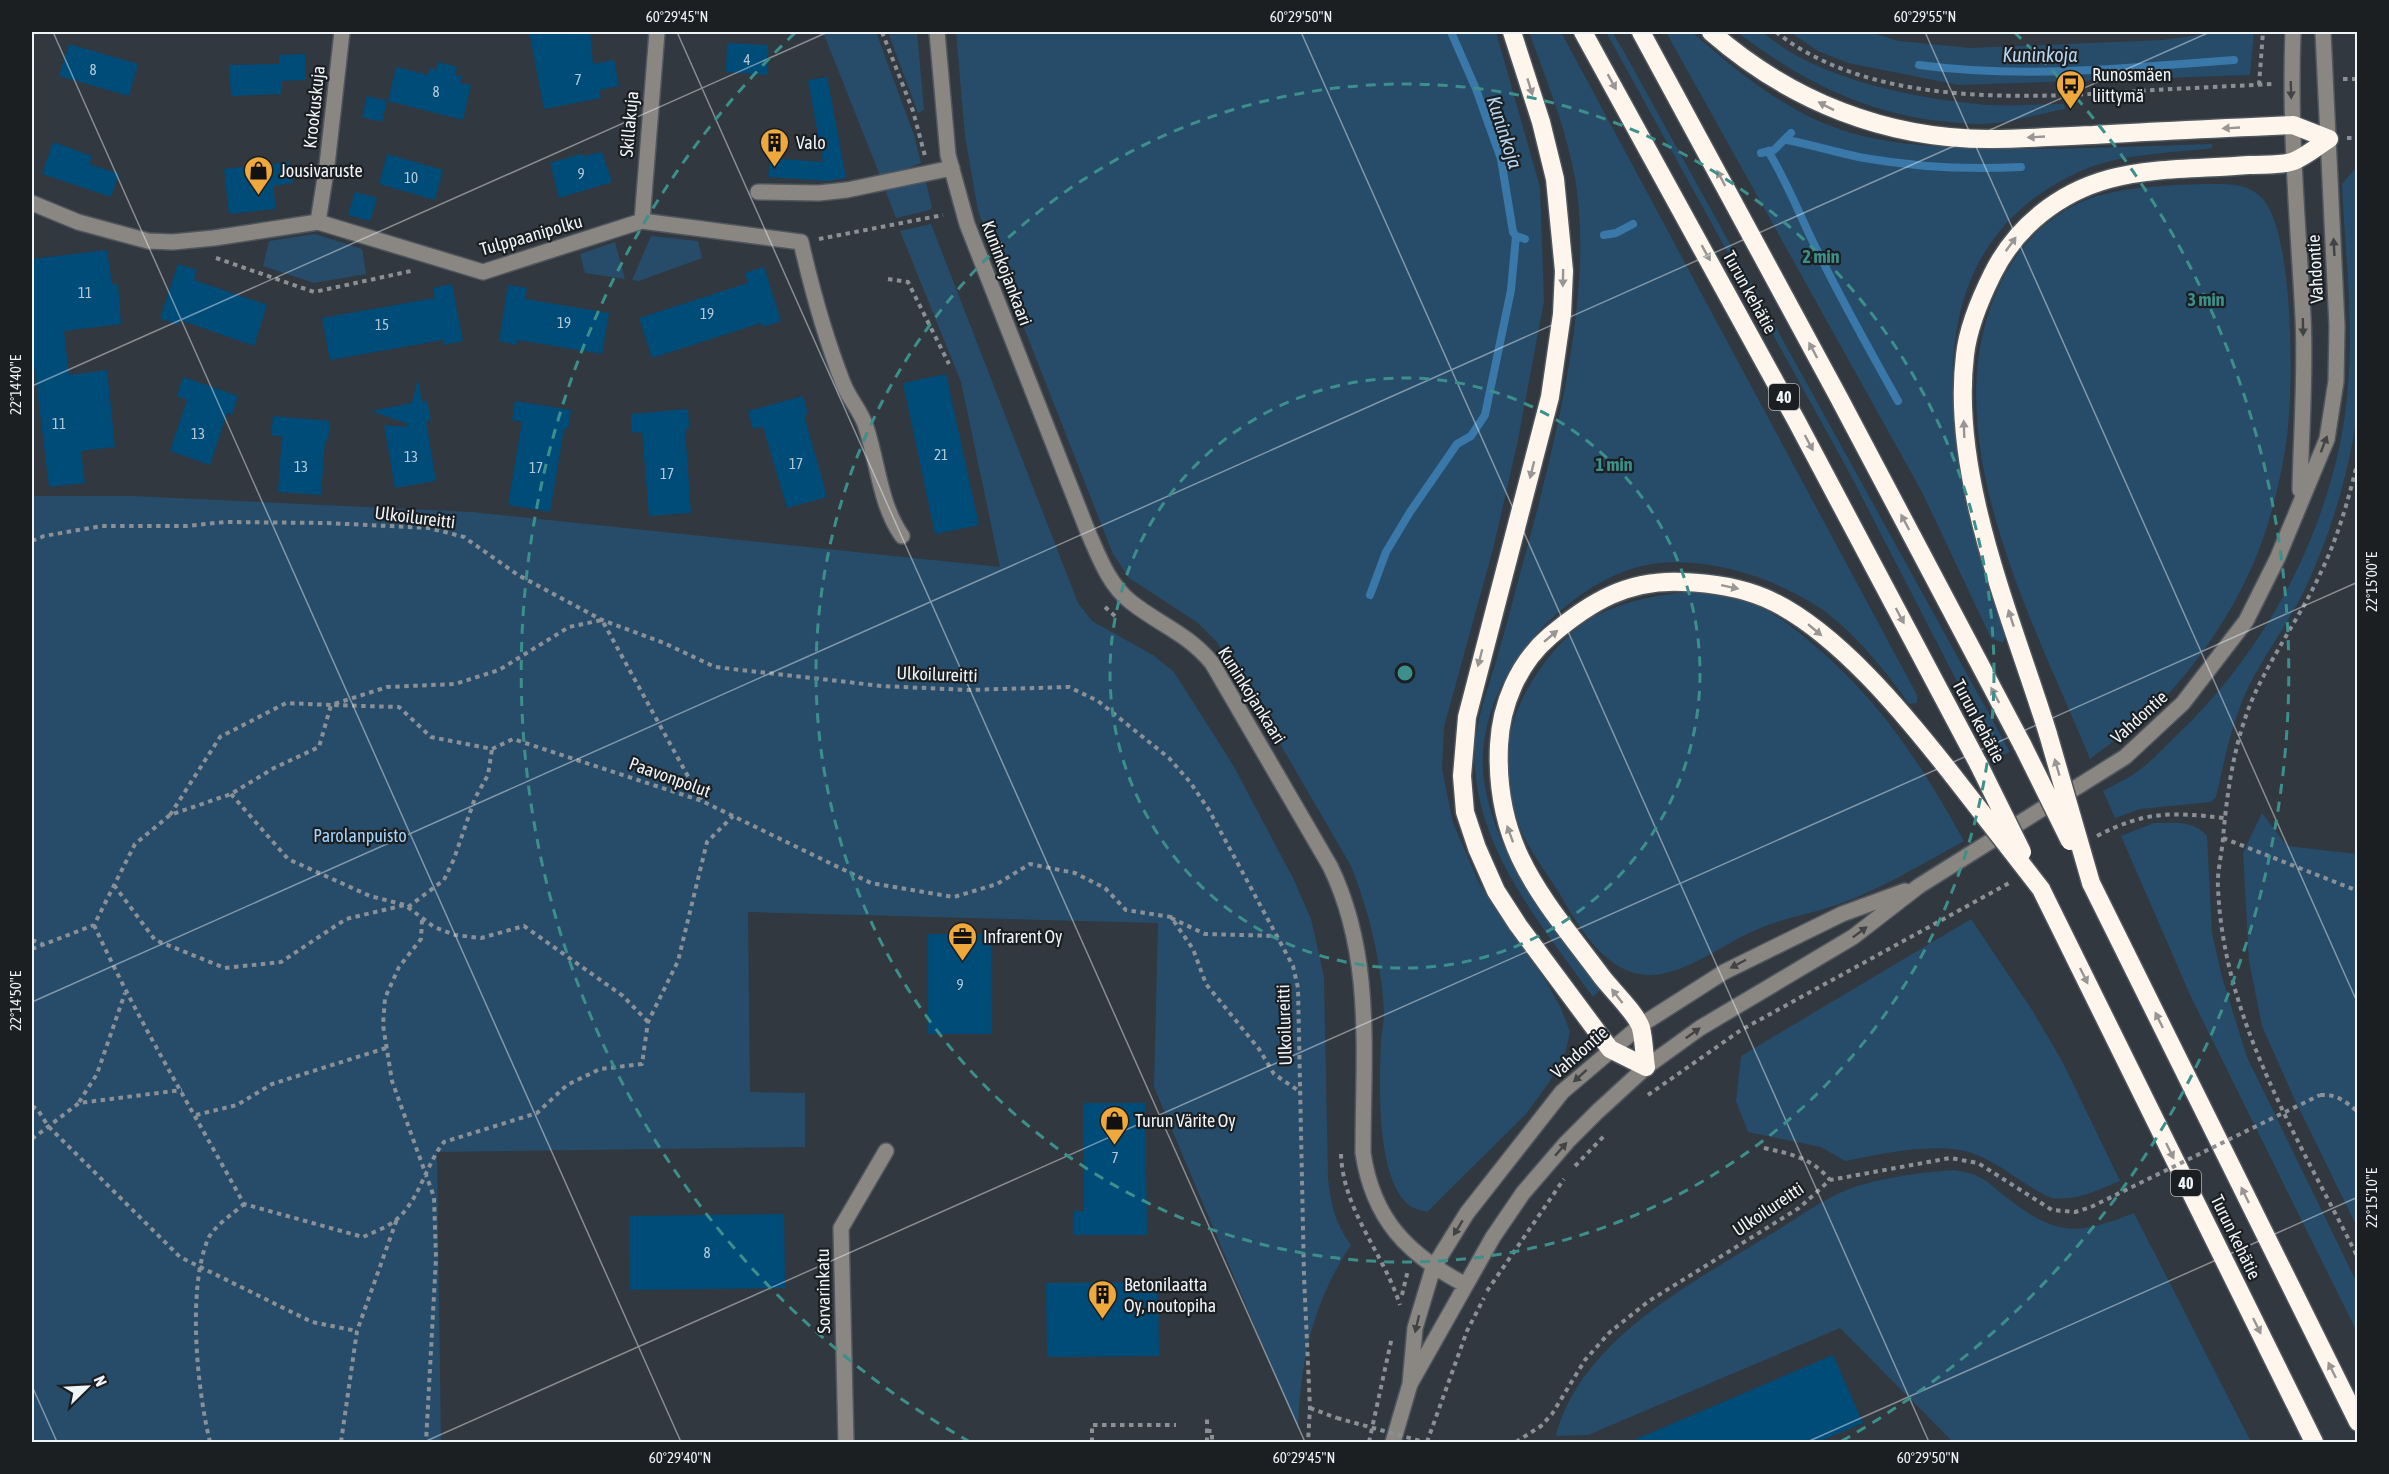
<svg xmlns="http://www.w3.org/2000/svg" width="2389" height="1474" font-family="'Asap Condensed',sans-serif">
<rect width="100%" height="100%" fill="#31383f"/>
<path fill="#264c6a" d="M823 32H876L914 135 921 163 881 178Z
M888 32H917L924 110 918 113Z
M956 32H1496L1540 187 1544 301 1517 445 1493 549 1444 727 1442 769 1453 823 1479 883 1545 980 1561 1008 1570 1032 1565 1054 1550 1081 1526 1114 1427 1212C1422 1210 1414 1209 1410 1206 1376 1181 1379 1084 1381 1044 1381 1034 1384 1023 1384 1013 1382 964 1369 911 1351 866L1254 699 1216 641 1198 623 1129 578 1113 554 978 211 965 136Z
M1529 32H1561L1917 695V703L1909 704C1887 672 1852 630 1820 608 1773 577 1708 556 1652 564 1605 571 1557 608 1528 644 1496 682 1476 737 1485 787 1500 866 1553 927 1600 990L1593 997C1544 928 1482 857 1475 769 1471 730 1488 691 1498 654 1505 631 1511 608 1517 585 1549 468 1596 298 1575 178 1566 128 1546 79 1529 32Z
M1606 32H1612L1623 50 2010 752 1996 757 1849 472Z
M1666 32H1692C1730 65 1768 97 1814 119 1866 143 1918 146 1974 148 2054 151 2132 146 2212 144V148C2173 153 2119 154 2083 170 1888 256 1956 482 2005 637L2003 643 1991 638 1922 492Z
M1737 32H1763C1812 77 1911 98 1977 104 2005 107 2035 104 2064 104L2065 109C2038 114 2007 124 1980 124 1884 122 1812 89 1737 32Z
M1790 32H1869L1899 41 1970 48 2162 40 2221 32H2254L2250 75 1959 85 1848 63 1818 51Z
M2357 167V416C2348 477 2330 537 2303 593 2286 627 2262 658 2246 692 2231 726 2224 762 2216 797L2211 802 2140 809 2115 818 2103 791C2116 784 2131 777 2142 768 2154 759 2164 747 2175 737 2269 649 2338 517 2348 387 2354 320 2345 251 2342 184Z
M926 182 932 207 930 210 896 218 884 187Z
M2205 184C2224 184 2246 182 2261 197 2294 229 2293 381 2288 427 2286 448 2282 470 2277 490 2268 531 2252 572 2231 608 2209 646 2180 685 2147 715 2130 731 2109 744 2090 759 2032 617 1920 416 2010 266 2030 232 2066 203 2105 194 2138 186 2172 185 2205 184Z
M931 224 1078 603 1092 621 1153 655 1174 672 1233 765 1293 878 1311 919 1324 977 1328 1178C1331 1205 1335 1223 1351 1245 1312 1304 1301 1359 1298 1429L1154 1087 1158 923 748 912 750 1092 805 1093V1147L437 1152 441 1442H32V496H131L472 512 1000 567 961 382 900 231Z
M315 234 362 249 366 274 314 283 263 266 269 241Z
M651 236 698 241 702 258 639 281 632 280Z
M615 242 625 279 585 273 580 254Z
M1687 592C1704 594 1724 594 1741 600 1774 610 1797 630 1821 651 1886 709 1922 766 1964 841 1922 864 1875 893 1830 907 1805 915 1780 919 1756 930 1723 944 1689 972 1653 975 1609 978 1579 928 1561 896 1548 874 1531 854 1521 830 1510 805 1506 758 1511 731 1520 689 1560 633 1599 614 1627 601 1657 595 1687 592Z
M2262 813 2287 846 2357 854V1227L2294 1098 2262 1026 2249 961 2243 853Z
M2154 823C2175 823 2193 820 2207 836L2212 933 2222 977 2247 1057 2357 1283V1332L2191 997 2121 836Z
M1971 919 2032 1010 2062 1061 2120 1181C2098 1190 2077 1201 2052 1198 2025 1187 2003 1165 1977 1155 1940 1140 1883 1154 1845 1161L1821 1147 1748 1132 1736 1101 1741 1056Z
M1954 1170C1982 1175 1984 1179 2006 1197 2056 1236 2076 1236 2134 1213L2251 1442H1953L1840 1328 1588 1435 1556 1436C1580 1342 1687 1286 1763 1239 1789 1224 1815 1204 1842 1192 1870 1179 1923 1172 1954 1170Z"/>
<g fill="none" stroke-linecap="round" stroke-linejoin="round">
<path stroke="#3978a8" stroke-width="8" d="M1451 32 1476 89 1501 159 1513 232 1516 236 1525 239
M1919 65C2023 79 2129 68 2234 60
M1787 140C1813 145 1838 153 1864 158 1916 167 1968 170 2021 167
M1768 151C1786 180 1798 211 1813 242 1839 296 1869 349 1898 401
M1761 153 1774 150 1791 133
M1604 235 1616 233 1633 224
M1370 595 1386 552 1410 512 1457 444 1471 436 1485 415 1511 290 1516 236"/>
</g>
<path fill="#004c79" d="M529 32H590L593 64 614 60 619 86 599 90 601 98 544 109Z
M727 43 768 45 767 75 726 72Z
M69 44 138 64 129 96 59 76Z
M305 54 306 80 281 81 282 94 231 96 229 65 279 64V55Z
M438 62 457 67 455 75 462 76 460 83 471 85 463 120 388 101 396 67 428 75 430 68 436 70Z
M827 77 846 178 827 181 768 177 770 158 823 162 808 80Z
M367 96 387 101 382 122 362 117Z
M53 142 92 156 89 164 119 174 111 197 42 174Z
M602 152 612 182 559 198 550 163 580 154 584 156Z
M387 154 443 170 435 200 379 184Z
M290 162 293 183 273 186 276 209 229 214 224 169Z
M355 192 377 198 370 221 348 215Z
M107 250 112 284H118L121 324 64 331 69 375 107 370 115 447 81 451 85 483 49 487 32 348V259Z
M178 264 197 270 194 280 267 305 254 346 180 320 178 325 160 318Z
M764 267 781 321 763 327 761 323 652 358 639 318 748 283 745 273Z
M452 284 463 341 443 345V340L330 360 322 318 435 298 433 288Z
M508 285 527 288 525 299 609 313 602 354 518 340 517 345 499 341Z
M946 374 979 525 935 534 903 383Z
M183 377 238 396 232 415 227 413 210 465 170 451 187 400 177 396Z
M418 379 422 402 427 401 431 421H426L436 481 395 488 384 425 407 427 408 424 371 411 412 403Z
M803 396 808 414 804 415 827 497 787 508 763 427 753 429 748 411Z
M515 401 571 410 568 429H564L550 512 508 505 522 422 512 420Z
M688 409 689 429H685L691 513 649 516 642 432 632 433 631 414Z
M273 416 330 421 328 441 325 440 321 495 278 492 282 436H271Z
M928 934H991L992 1034H928Z
M1083 1103H1145L1147 1235H1073L1074 1211H1084Z
M784 1214 785 1288 630 1290 629 1216Z
M1158 1282 1159 1356 1047 1357 1046 1283Z
M1833 1355 1863 1423 1816 1443H1627Z"/>
<g fill="none" stroke-linecap="round" stroke-linejoin="round">
<defs>
<path id="minor" d="M937 32 948 155 967 224 1088 532C1099 557 1109 585 1131 602 1160 625 1187 633 1212 663L1330 866C1374 956 1363 1055 1363 1153 1373 1219 1407 1254 1464 1284
M2293 32C2289 127 2298 222 2303 317 2306 375 2301 433 2300 490
M758 192 819 193 847 190 952 168
M32 203 78 222 148 241 173 242 214 238 318 222 483 272 642 221 801 242C812 290 825 337 843 383 849 399 861 411 866 427 878 463 880 505 902 536
M642 221 657 32
M318 222 327 165 342 32
M1410 1384 1493 1237 1523 1193 1567 1142 1597 1112 1646 1067 1700 1028 1853 937 1919 886 2125 757 2183 703 2246 621 2278 557 2327 439 2336 381 2337 326 2323 32
M846 1442 841 1228 886 1151
M1393 1442 1410 1384 1415 1328 1433 1268 1467 1213 1562 1092 1641 1025 1724 972 1842 914 1905 891"/>
<path id="highway" d="M1512 32 1541 122 1555 179 1564 271 1562 314 1550 397 1467 717 1462 776 1465 812 1477 848 1496 891 1518 925 1610 1049 1646 1067
M1583 32 1796 420 1979 765
M1641 32 1838 396 2023 746
M1711 32C1790 101 1887 140 1993 139 2026 139 2060 136 2093 135 2159 131 2226 128 2293 125L2329 139
M2048 734C2012 618 1950 477 1965 355 1968 327 1980 299 1993 273 2016 227 2058 193 2109 179 2153 167 2203 169 2249 165 2263 164 2282 166 2294 161 2306 156 2318 146 2329 139
M2091 883 2358 1422
M2041 889 2314 1442
M1646 1067C1644 1054 1644 1040 1641 1028 1637 1014 1612 990 1602 977 1544 899 1494 849 1499 745 1501 705 1518 663 1550 636 1590 602 1628 579 1683 582 1711 583 1739 587 1765 598 1835 628 1907 717 1954 777"/>
</defs>
<use href="#minor" stroke="#4f565d" stroke-width="18"/>
<use href="#highway" stroke="#4f565d" stroke-width="21"/>
<path stroke="#8a9095" stroke-width="4" stroke-dasharray="4.5 4.5" stroke-linecap="butt" d="M882 32 913 111 925 156
M1776 32C1874 110 2036 98 2154 90 2193 88 2233 86 2272 84
M2343 79H2357L2358 93
M2259 85 2263 32
M2070 95 2071 109
M2347 138H2358
M819 239 943 215
M216 258 314 292 411 271
M888 279 908 282 949 364
M2358 460C2349 498 2338 537 2321 572 2301 616 2271 656 2252 700 2234 743 2227 792 2223 838 2222 854 2217 871 2218 887 2223 1021 2300 1141 2358 1258
M32 541 44 536 102 526H187L225 522 327 523 429 528 464 537 518 575 602 620 664 643 715 667 882 686 968 690 1069 687 1098 701 1169 758 1190 782 1209 810 1293 966 1298 988 1304 1276 1310 1408 1308 1442
M1105 607 1117 618
M231 794 288 859 370 896 405 905 434 927 455 935 481 938 524 926 623 996 648 1022
M170 815 220 737 286 703 331 705 387 687 455 684 499 670 569 627 602 620 701 800
M2097 836C2145 811 2172 812 2224 818
M2223 838 2358 891
M114 885 155 940 225 968 281 962 346 919 405 905
M408 907 444 880 454 859 475 798 488 775 492 749
M1171 918 1205 934 1277 936
M422 920 421 939 399 967 385 998 383 1025 392 1081 434 1197 436 1258 426 1442
M94 925C138 1021 193 1111 244 1204L363 1237C374 1232 388 1227 397 1219 420 1199 426 1164 444 1142L537 1113 567 1085 600 1069 642 1064 648 1022 678 961 707 842 733 816
M32 940 42 944
M32 949 94 925 135 844 170 815 231 794 274 768 319 747 331 705 399 707 431 737 492 749 513 739 702 801 871 883 954 897 997 884 1030 864 1075 873 1105 888 1126 910 1171 917 1193 949 1206 984 1259 1049 1274 1074 1299 1091
M1648 1095 1741 1030 2011 882
M2320 1095C2337 1094 2345 1101 2358 1112
M79 1102 97 1074 125 993
M32 1106 38 1110 48 1126 180 1257 312 1322 357 1331
M196 1115 237 1105 272 1084 386 1048
M32 1139 79 1103 182 1090
M1764 1148C1791 1154 1812 1158 1830 1180
M1341 1154C1343 1211 1383 1252 1400 1305
M1575 1166 1605 1135
M1487 1291 1564 1179
M1402 1295 1408 1270
M1310 1408 1337 1418
M1207 1431H1212V1442
M210 1442C197 1389 187 1289 208 1239 214 1226 234 1213 244 1204
M341 1442 357 1331 397 1219
M1092 1442V1425H1176
M1207 1442V1418
M1369 1442 1392 1337
M1427 1442 1467 1331 1484 1298
M1516 1442 1541 1426 1552 1414 1585 1360 1610 1332 1649 1301 1799 1208 1830 1180 1950 1158 1978 1163 2052 1210 2075 1212 2091 1207"/>
<use href="#minor" stroke="#8a8783" stroke-width="15"/>
<use href="#highway" stroke="#fef6ed" stroke-width="18"/>
<defs>
<path id="highway-bridge" d="M2048 734 2091 883
M2023 746 2070 841
M1979 765 2022 852
M1954 777 2041 889"/>
</defs>
<use href="#highway-bridge" stroke="#4f565d" stroke-width="21" stroke-linecap="butt"/>
<path stroke="#8a9095" stroke-width="4" stroke-dasharray="4.5 4.5" stroke-linecap="butt" d="M2091 1207 2320 1095
M1337 1418 1424 1442"/>
<use href="#highway-bridge" stroke="#fef6ed" stroke-width="18"/>
</g>
<defs><path id="oneway-solid" d="M-6-.8H1V-3.2L6.5 0L1 3.2V.8H-6Z" transform="scale(1.5)"/></defs>
<g fill="#989592">
<use href="#oneway-solid" transform="translate(1612 82) rotate(61)"/>
<use href="#oneway-solid" transform="translate(1530 87) rotate(73)"/>
<use href="#oneway-solid" transform="translate(1826 106) rotate(-153)"/>
<use href="#oneway-solid" transform="translate(2231 128) rotate(177)"/>
<use href="#oneway-solid" transform="translate(2036 137) rotate(177)"/>
<use href="#oneway-solid" transform="translate(1721 178) rotate(-118)"/>
<use href="#oneway-solid" transform="translate(2011 244) rotate(-54)"/>
<use href="#oneway-solid" transform="translate(1706 253) rotate(61)"/>
<use href="#oneway-solid" transform="translate(1563 278) rotate(91)"/>
<use href="#oneway-solid" transform="translate(1813 350) rotate(-118)"/>
<use href="#oneway-solid" transform="translate(1964 429) rotate(-92)"/>
<use href="#oneway-solid" transform="translate(1809 443) rotate(62)"/>
<use href="#oneway-solid" transform="translate(1532 470) rotate(104)"/>
<use href="#oneway-solid" transform="translate(1905 522) rotate(-118)"/>
<use href="#oneway-solid" transform="translate(1730 587) rotate(12)"/>
<use href="#oneway-solid" transform="translate(1900 616) rotate(62)"/>
<use href="#oneway-solid" transform="translate(2011 618) rotate(-108)"/>
<use href="#oneway-solid" transform="translate(1815 630) rotate(40)"/>
<use href="#oneway-solid" transform="translate(1551 636) rotate(-40)"/>
<use href="#oneway-solid" transform="translate(1480 658) rotate(105)"/>
<use href="#oneway-solid" transform="translate(1995 695) rotate(-118)"/>
<use href="#oneway-solid" transform="translate(2057 767) rotate(-106)"/>
<use href="#oneway-solid" transform="translate(1510 834) rotate(-110)"/>
<use href="#oneway-solid" transform="translate(2084 976) rotate(64)"/>
<use href="#oneway-solid" transform="translate(1617 996) rotate(-128)"/>
<use href="#oneway-solid" transform="translate(2159 1020) rotate(-116)"/>
<use href="#oneway-solid" transform="translate(2170 1151) rotate(64)"/>
<use href="#oneway-solid" transform="translate(2245 1195) rotate(-116)"/>
<use href="#oneway-solid" transform="translate(2257 1326) rotate(64)"/>
<use href="#oneway-solid" transform="translate(2332 1370) rotate(-116)"/>
</g>
<g fill="#424344">
<use href="#oneway-solid" transform="translate(2291 90) rotate(88)"/>
<use href="#oneway-solid" transform="translate(2334 247) rotate(-93)"/>
<use href="#oneway-solid" transform="translate(2303 327) rotate(89)"/>
<use href="#oneway-solid" transform="translate(2324 444) rotate(-69)"/>
<use href="#oneway-solid" transform="translate(1860 932) rotate(-37)"/>
<use href="#oneway-solid" transform="translate(1738 964) rotate(152)"/>
<use href="#oneway-solid" transform="translate(1693 1033) rotate(-36)"/>
<use href="#oneway-solid" transform="translate(1580 1076) rotate(138)"/>
<use href="#oneway-solid" transform="translate(1561 1149) rotate(-49)"/>
<use href="#oneway-solid" transform="translate(1458 1228) rotate(121)"/>
<use href="#oneway-solid" transform="translate(1417 1324) rotate(103)"/>
</g>
<path fill="none" stroke="#eff4f8" stroke-width="1.5" stroke-opacity="0.45" d="M53 32 681 1442M677 32 1305 1442M1301 32 1929 1442M1925 32 2358 1004M32 386 828 32M32 1002 2210 32M32 1386 57 1442M424 1442 2358 582M1807 1442 2358 1197"/>
<g fill="none" stroke="#3c8f8a" stroke-width="3" stroke-dasharray="10 8">
<circle cx="1405" cy="673" r="295"/>
<circle cx="1405" cy="673" r="589"/>
<path d="M970 1442A884 884 0 0 1 796 32M2014 32A884 884 0 0 1 1840 1442"/>
</g>
<defs>
<symbol id="bus-pin" viewBox="-11 -11 22 30"><path d="M0 17L-7.5 6A9.5 9.5 0 1 1 7.5 6Z" fill="#eea83c" stroke="#1c1f22"/><path d="M-5-6H5V4H4V6H2V4H-2V6H-4V4H-5ZM-3.5-4V0h7V-4ZM-3.5 1.2v1.5H-2V1.2ZM2 1.2v1.5H3.5V1.2Z" fill="#111"/></symbol>
<symbol id="building-pin" viewBox="-11 -11 22 30"><path d="M0 17L-7.5 6A9.5 9.5 0 1 1 7.5 6Z" fill="#eea83c" stroke="#1c1f22"/><path d="M-4-6H4V6H1V3H-1V6H-4ZM-2.5-4.3h1.7v1.8h-1.7ZM.8-4.3h1.7v1.8H.8ZM-2.5-1h1.7V.8h-1.7ZM.8-1h1.7V.8H.8Z" fill="#111"/></symbol>
<symbol id="shop-pin" viewBox="-11 -11 22 30"><path d="M0 17L-7.5 6A9.5 9.5 0 1 1 7.5 6Z" fill="#eea83c" stroke="#1c1f22"/><path d="M-5-2.5h2.3a2.7 3.5 0 0 1 5.4 0H5L5.5 6h-11ZM-1.5-2.5h3a1.5 2.3 0 0 0-3 0Z" fill="#111"/></symbol>
<symbol id="office-pin" viewBox="-11 -11 22 30"><path d="M0 17L-7.5 6A9.5 9.5 0 1 1 7.5 6Z" fill="#eea83c" stroke="#1c1f22"/><path d="M-6-3h4V-5.5h4V-3h4V5H-6ZM-1-4.5V-3h2v-1.5ZM-6 0V1H6V0Z" fill="#111"/></symbol>
</defs>
<g fill-rule="evenodd">
<use href="#bus-pin" x="2054" y="68" width="33" height="45"/>
<use href="#building-pin" x="758" y="126" width="33" height="45"/>
<use href="#shop-pin" x="242" y="154" width="33" height="45"/>
<use href="#office-pin" x="946" y="920" width="33" height="45"/>
<use href="#shop-pin" x="1098" y="1104" width="33" height="45"/>
<use href="#building-pin" x="1086" y="1278" width="33" height="45"/>
</g>
<g text-anchor="middle" dominant-baseline="central" stroke-width="4.5" stroke-linejoin="round" paint-order="stroke">
<g font-size="15" fill="#b3cad8">
<text x="747" y="59">4</text>
<text x="93" y="69">8</text>
<text x="578" y="79">7</text>
<text x="436" y="91">8</text>
<text x="581" y="173">9</text>
<text x="411" y="177">10</text>
<text x="85" y="292">11</text>
<text x="707" y="313">19</text>
<text x="564" y="322">19</text>
<text x="382" y="324">15</text>
<text x="59" y="423">11</text>
<text x="198" y="433">13</text>
<text x="941" y="454">21</text>
<text x="411" y="456">13</text>
<text x="796" y="463">17</text>
<text x="301" y="466">13</text>
<text x="536" y="467">17</text>
<text x="667" y="473">17</text>
<text x="960" y="984">9</text>
<text x="1115" y="1157">7</text>
<text x="707" y="1252">8</text>
</g>
<g fill="#1c1f22" stroke="#b0b4b8" stroke-width="1.5">
<rect x="1769" y="384" width="30" height="26" rx="4.5"/>
<rect x="2171" y="1170" width="30" height="26" rx="4.5"/>
</g>
<g font-size="16" font-weight="bold" fill="#eff4f8">
<text x="1784" y="397">40</text>
<text x="2186" y="1183">40</text>
</g>
<g font-size="18" fill="#eff4f8" stroke="#1c1f22" text-anchor="start">
<text x="2092" y="74">Runosmäen<tspan x="2092" dy="21">liittymä</tspan></text>
<text x="796" y="142">Valo</text>
<text x="280" y="170">Jousivaruste</text>
<text x="983" y="936">Infrarent Oy</text>
<text x="1135" y="1120">Turun Värite Oy</text>
<text x="1124" y="1284">Betonilaatta<tspan x="1124" dy="21">Oy, noutopiha</tspan></text>
</g>
<g font-size="18" fill="#eff4f8" stroke="#1c1f22">
<text transform="translate(314 107) rotate(-84)">Krookuskuja</text>
<text transform="translate(629 124) rotate(-85)">Skillakuja</text>
<text transform="translate(531 235) rotate(-16)">Tulppaanipolku</text>
<text transform="translate(2315 269) rotate(-93)">Vahdontie</text>
<text transform="translate(1007 273) rotate(69)">Kuninkojankaari</text>
<text transform="translate(1750 292) rotate(61)">Turun kehätie</text>
<text transform="translate(415 517) rotate(7)">Ulkoilureitti</text>
<text transform="translate(937 674) rotate(2)">Ulkoilureitti</text>
<text transform="translate(1252 695) rotate(58)">Kuninkojankaari</text>
<text transform="translate(2139 717) rotate(-42)">Vahdontie</text>
<text transform="translate(1979 721) rotate(62)">Turun kehätie</text>
<text transform="translate(670 777) rotate(20)">Paavonpolut</text>
<text transform="translate(1284 1025) rotate(-92)">Ulkoilureitti</text>
<text transform="translate(1579 1052) rotate(-41)">Vahdontie</text>
<text transform="translate(1768 1209) rotate(-34)">Ulkoilureitti</text>
<text transform="translate(2236 1237) rotate(64)">Turun kehätie</text>
<text transform="translate(823 1291) rotate(-91)">Sorvarinkatu</text>
</g>
<g font-size="18" fill="#a3d4fd" stroke="#1c1f22">
<text x="360" y="835">Parolanpuisto</text>
</g>
<g font-size="20" font-style="italic" fill="#b5d5f0" stroke="#1c1f22">
<text x="2040" y="54">Kuninkoja</text>
<text transform="translate(1505 132) rotate(72)">Kuninkoja</text>
</g>
</g>
<circle cx="1405" cy="673" r="9" fill="#3c8f8a" stroke="#1c1f22" stroke-width="3"/>
<g font-size="18" text-anchor="middle" font-weight="bold" fill="#3c8f8a" stroke="#1c1f22" stroke-width="4.5" stroke-linejoin="round" paint-order="stroke">
<text x="1821" y="263">2 min</text>
<text x="2206" y="306">3 min</text>
<text x="1614" y="471">1 min</text>
</g>
<rect width="2389" height="1474" fill="none" stroke="#1c1f22" stroke-width="66"/>
<g transform="translate(87 1387) rotate(66)" stroke="#1c1f22" stroke-width="4.5" paint-order="stroke">
<path d="M0-4.5L10 22L0 15L-10 22Z" fill="#eff4f8"/>
<text y="-9" font-size="16" font-weight="bold" text-anchor="middle" fill="#eff4f8">N</text>
</g>
<rect x="33" y="33" width="2323" height="1408" fill="none" stroke="#eff4f8" stroke-width="2"/>
<g font-size="15" text-anchor="middle" fill="#eff4f8">
<text x="677" y="22">60°29'45"N</text>
<text x="1301" y="22">60°29'50"N</text>
<text x="1925" y="22">60°29'55"N</text>
<text transform="translate(16 385) rotate(-90)" y="5">22°14'40"E</text>
<text transform="translate(2372 582) rotate(-90)" y="5">22°15'00"E</text>
<text transform="translate(16 1001) rotate(-90)" y="5">22°14'50"E</text>
<text transform="translate(2372 1198) rotate(-90)" y="5">22°15'10"E</text>
<text x="680" y="1463">60°29'40"N</text>
<text x="1304" y="1463">60°29'45"N</text>
<text x="1928" y="1463">60°29'50"N</text>
</g>
</svg>
